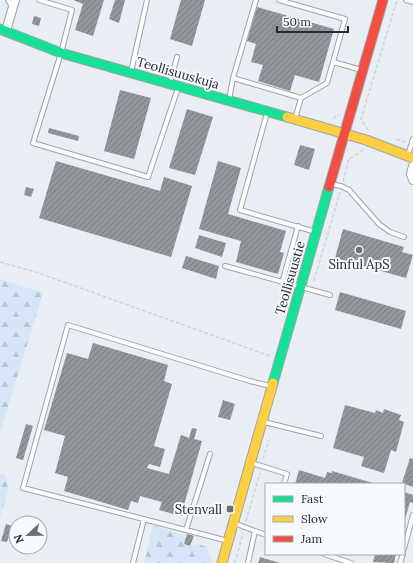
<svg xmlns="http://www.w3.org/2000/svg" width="413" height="563" font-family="Lora,serif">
<defs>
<pattern id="forest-firs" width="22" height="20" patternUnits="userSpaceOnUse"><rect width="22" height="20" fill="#d6e6f8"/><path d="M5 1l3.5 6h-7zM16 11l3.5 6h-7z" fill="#b8c5d5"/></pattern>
<pattern id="building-hatch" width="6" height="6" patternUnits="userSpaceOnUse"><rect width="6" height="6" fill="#92979b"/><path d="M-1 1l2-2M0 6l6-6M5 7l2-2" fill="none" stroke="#777b7f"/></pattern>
</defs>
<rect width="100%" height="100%" fill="#e8eef4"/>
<path fill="url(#forest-firs)" d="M0 279 43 293 0 433Z
M0 474 6 475 8 490 0 517Z
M153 525 186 536 184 544 190 546 198 544 207 547 212 563H144Z"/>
<path fill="url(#building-hatch)" d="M73 0H104L93 36 75 30 83 4Z
M115 0H125L119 23 109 19Z
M181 0H205L192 46 170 39Z
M257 7 334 29 319 82 295 75 290 91 258 81 263 65 251 62 256 44 247 41Z
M34 16 41 18 39 26 32 24Z
M120 90 151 98 134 159 104 151Z
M187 109 213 117 195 175 169 168Z
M49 128 79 136 78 141 48 133Z
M300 145 315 149 309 170 294 165Z
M56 161 160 191 164 177 192 186 171 257 39 218Z
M218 161 241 168 228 214 286 231 280 252 284 253 278 274 236 262 241 241 199 229Z
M26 187 34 189 31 197 24 195Z
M343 229 404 247 402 252 413 255 406 278 335 258Z
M199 235 226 243 222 257 195 248Z
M186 256 219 266 216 279 182 268Z
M340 292 406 311 401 329 335 310Z
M93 343 168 365 164 381 172 384 154 446 165 449 160 467 149 464 147 468 169 474 181 435 189 438 192 428 197 429 194 439 202 441 181 516 159 510 162 502 140 496 138 503 131 501 128 510 64 491 68 477 55 473 65 436 44 430 67 353 88 359Z
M223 400 235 404 230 420 218 417Z
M345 405 375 413 376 410 383 413 384 409 401 415 399 420 404 422 396 452 391 450 384 473 361 466 364 457 333 448Z
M26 424 33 426 23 460 16 458Z
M410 458 413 459V487L402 483Z
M299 470 325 478 327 472 332 473V471L376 484H295Z
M404 492 413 495V503L410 502 404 523Z
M6 524 12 526 7 542 1 541Z
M187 534 194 536 190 546 184 544Z
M375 554H396L394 563 373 562Z
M260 557 280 563H258Z"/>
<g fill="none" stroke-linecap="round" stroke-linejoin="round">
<defs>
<path id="lane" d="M8 0 12 7
M39 0 72 10 61 53 33 143 148 177 178 88
M279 0 345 19 333 62
M406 0 413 2
M131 72 147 0
M233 78 301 98 295 119
M170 83 177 57
M301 98 327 83 333 62 362 70
M229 100 233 78 256 0
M267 113 240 210 316 232
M408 155 413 139
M330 184 341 186 349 190 379 224 390 232 404 237
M225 266 330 295
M282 283 298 226
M264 422 321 436
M252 463 287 474 284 484
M234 523 255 531 248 563
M186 530 210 454
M255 531 266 535
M228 541 186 530 23 488 68 325 250 381 270 386
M404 549 413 515
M324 554 351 563
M133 563 144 519
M400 563 403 554"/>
<path id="street" d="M6 31 15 0
M413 166 411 174 413 180"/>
<path id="fast" d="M0 29 61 53 287 117
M273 383 329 187"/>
<path id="slow" d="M287 117 366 140 413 158
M222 563 273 383"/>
<path id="jam" d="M329 187 383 0"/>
</defs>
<use href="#lane" stroke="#a0a4a8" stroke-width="6"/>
<use href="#street" stroke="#a0a4a8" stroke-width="10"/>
<use href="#fast" stroke="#a0a4a8" stroke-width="11"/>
<use href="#slow" stroke="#a0a4a8" stroke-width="11"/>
<use href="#jam" stroke="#a0a4a8" stroke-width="11"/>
<path stroke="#d1d2d4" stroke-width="1.5" stroke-dasharray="4 2" stroke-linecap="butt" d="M333 119 339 114
M368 130 361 119 397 0
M396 139 405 142
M343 181 349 159 362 151 363 149
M0 262 36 272 270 356
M314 281 340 192
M263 459 269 440
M246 521 260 473
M235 563 243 533"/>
<use href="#lane" stroke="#fcfcfd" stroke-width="4"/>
<use href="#street" stroke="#fcfcfd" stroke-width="8"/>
<use href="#fast" stroke="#16e098" stroke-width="9"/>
<use href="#slow" stroke="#ffcf43" stroke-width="9"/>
<use href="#jam" stroke="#f24e42" stroke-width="9"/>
</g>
<g fill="#6b6f74" stroke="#f6fafe" stroke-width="1.5">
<circle cx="359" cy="250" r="4"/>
<rect x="226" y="505" width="8" height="8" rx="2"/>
</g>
<g text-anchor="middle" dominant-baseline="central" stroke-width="4" stroke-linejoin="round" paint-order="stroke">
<g font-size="13" fill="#272b2f" stroke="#f6fafe">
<text transform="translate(178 73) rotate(16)">Teollisuuskuja</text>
<text transform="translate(290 278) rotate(-74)">Teollisuustie</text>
</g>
<g font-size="13" fill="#272b2f" stroke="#f6fafe">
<text x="359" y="264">Sinful ApS</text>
<text x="222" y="509" text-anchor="end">Stenvall</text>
</g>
</g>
<rect x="265" y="483" width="140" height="72" fill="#f6fafe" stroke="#a3a7ab"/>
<rect x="273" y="496" width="20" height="6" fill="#16e098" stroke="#a3a7ab"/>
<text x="301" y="503" font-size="12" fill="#272b2f">Fast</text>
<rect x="273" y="516" width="20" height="6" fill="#ffcf43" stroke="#a3a7ab"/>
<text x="301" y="523" font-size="12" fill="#272b2f">Slow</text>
<rect x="273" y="536" width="20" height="6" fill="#f24e42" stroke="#a3a7ab"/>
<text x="301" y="543" font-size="12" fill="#272b2f">Jam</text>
<g transform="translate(28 535) rotate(248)"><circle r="19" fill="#f6fafe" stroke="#a3a7ab"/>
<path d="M0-3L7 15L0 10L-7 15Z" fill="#6b6f74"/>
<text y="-6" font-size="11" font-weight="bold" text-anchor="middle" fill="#272b2f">N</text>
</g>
<path d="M277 26v6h71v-6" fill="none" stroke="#272b2f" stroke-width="2"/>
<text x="283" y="26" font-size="12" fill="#272b2f" stroke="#f6fafe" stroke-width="3" paint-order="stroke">50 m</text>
</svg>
